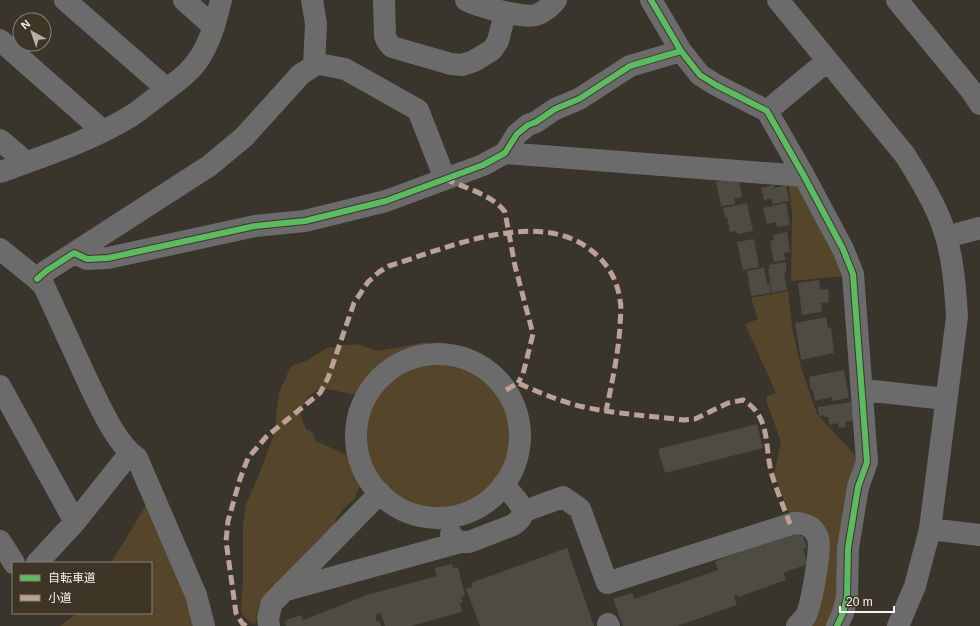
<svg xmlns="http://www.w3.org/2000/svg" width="980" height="626" font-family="Helvetica,'Noto Sans JP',sans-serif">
<rect width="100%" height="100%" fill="#39342c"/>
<path fill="#55452a" d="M789 183 799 185 845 276 791 281 792 213Z
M788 291 792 327 801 367 817 414 854 454 860 466 839 599 827 626H805L827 543 791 519 774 473 781 442 767 403V396L776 393 745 324 758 319 751 298Z
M426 342 441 347C416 350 393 354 375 373 368 379 365 389 356 393 352 395 346 393 341 392 316 385 310 390 300 414L306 429 312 432 316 441 351 457 361 484 354 499 343 509 336 519 333 528 318 540 262 603 257 614 255 625 245 618 242 614 241 605 243 579V524L246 504 258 477 274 434 279 393 291 366 306 361 327 348 357 344 378 351Z
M366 435a73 73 0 1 1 146 0a73 73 0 1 1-146 0Z
M149 500 165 532 194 626H60L77 613H151V563H111Z"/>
<path fill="#4e4b44" d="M725 180V182L731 180V182L739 181 742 197 734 199 735 204 721 206 716 182Z
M774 185V188L786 185 789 201 773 204 771 198 764 200 761 188Z
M747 203 753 231 737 234V231L730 232 727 217 725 218 723 208Z
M786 203 790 225 777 227 776 222 767 224 763 208Z
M787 232 790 252 784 253 785 260 774 262 770 241 774 240 773 235Z
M754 239 759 267 743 270 737 242Z
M786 262V272L784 273 787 290 772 293 768 269 770 268 769 265Z
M764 268 767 284H770L771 293 751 296 747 271Z
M819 280 820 290 828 289 829 302 821 303 822 312 802 315 798 283Z
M826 317 828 328 831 327 834 353 801 360 795 323Z
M844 370 849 398 833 401 832 397 815 401 813 390 811 391 809 377Z
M851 402 854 421 845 422 846 427 839 428 838 423 829 425 828 417H824V415L819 416 818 407Z
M757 424 763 448 665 473 658 449Z
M797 532 801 536H803L807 548 803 549 808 564 783 573 786 580 738 597V595L734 596 737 605 677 626H623L613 599 632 593 634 599 718 570 715 561Z
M567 548 594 626H480L466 589 472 587 471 583Z
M452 564 453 569 458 567 465 596 461 597 463 602 460 603 462 612 411 626H385L381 613 375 615 377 622 379 621 381 626H286L284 622 287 621 286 620 301 615 303 620 367 595 437 576 434 568Z"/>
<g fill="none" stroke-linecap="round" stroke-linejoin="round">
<path stroke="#6b6b6b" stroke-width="22" d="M65 0 167 89
M184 0 214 27
M384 0 385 36 387 41 392 47 451 64 462 65 474 61 492 50 498 41 505 13
M466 0C477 6 525 19 536 15 545 12 550 7 556 0
M651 0 681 51 700 75 716 85 767 111 804 176 843 249 853 274 867 462 858 487 848 548 847 597 843 613 837 626
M778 0 905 155C917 174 928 192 937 212 952 244 955 282 957 317L930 529 915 586 898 626
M897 0 970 89 980 104
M0 40 103 131
M314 63 345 69 418 110 445 179
M767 111 827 61
M0 140 26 162
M505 153 804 176
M0 172C45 156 90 141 131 116 142 109 152 100 163 92 176 82 191 72 200 57 211 40 216 20 221 0
M946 237 980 228
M0 249 37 279 44 286C59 319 74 351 89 384 100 406 116 444 137 458L196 595 204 626
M74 253 209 166 244 137 301 74 314 66 316 24 312 0
M37 279 46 271 74 253 87 259 108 258 255 226 305 221 386 201 483 165 505 153 517 134 528 125 536 122 555 109 579 99 630 66 681 51
M356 436a82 82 0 1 1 164 0a82 82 0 1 1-164 0Z
M0 386 75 522
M863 390 946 399
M522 512 563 497 580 509 607 583 794 523C805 523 814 526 818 538 822 547 811 608 805 617 803 620 799 623 797 626
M930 529 980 535
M451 534 452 537 461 542H469L513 525C516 523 521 519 522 515 524 505 509 491 503 485
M0 541 14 563
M37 563 75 522 130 453
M283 591 461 542
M608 624 609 626
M269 626 268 618 272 603 380 493"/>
<path stroke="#bda197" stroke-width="5" stroke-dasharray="10 5" stroke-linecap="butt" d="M445 179C463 187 493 195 505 212L515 266 533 334 523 374 518 383
M506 390 518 383C538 392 561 402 584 407 617 414 651 416 684 420L695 419 728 403 743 400C772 417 764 448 772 475 777 491 784 508 790 524
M246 626 242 623 236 613 226 541 228 521 240 479 248 458 266 437 320 393 328 378 354 303 368 282 379 272 389 266C447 248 539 207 592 251 608 264 617 279 620 300 622 308 620 318 620 327 618 355 612 383 606 411"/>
<defs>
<path id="cycleway" d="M651 0 681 51 700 75 716 85 767 111 804 176 843 249 853 274 867 462 858 487 848 548 847 597 843 613 837 626
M37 279 46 271 74 253 87 259 108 258 255 226 305 221 386 201 483 165 505 153 517 134 528 125 536 122 555 109 579 99 630 66 681 51"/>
</defs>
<use href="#cycleway" stroke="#3e3527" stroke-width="8"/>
<use href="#cycleway" stroke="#5cba63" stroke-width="6"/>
</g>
<rect x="12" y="562" width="140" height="52" fill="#3e3527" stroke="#898175"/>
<rect x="20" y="575" width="20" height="6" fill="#5cba63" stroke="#898175"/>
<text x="48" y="582" font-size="12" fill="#f9f4eb">自転車道</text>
<rect x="20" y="595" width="20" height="6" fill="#bda197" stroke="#898175"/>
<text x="48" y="602" font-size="12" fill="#f9f4eb">小道</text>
<g transform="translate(32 32) rotate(320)"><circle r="19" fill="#3e3527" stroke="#898175"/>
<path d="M0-3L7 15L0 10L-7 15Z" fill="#b6b1a8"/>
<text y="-6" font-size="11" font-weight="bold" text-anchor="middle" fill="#f9f4eb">N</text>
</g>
<path d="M840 606v6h54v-6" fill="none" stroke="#f9f4eb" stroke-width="2"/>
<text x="846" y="606" font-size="12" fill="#f9f4eb" stroke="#3e3527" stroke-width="3" paint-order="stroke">20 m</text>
</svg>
